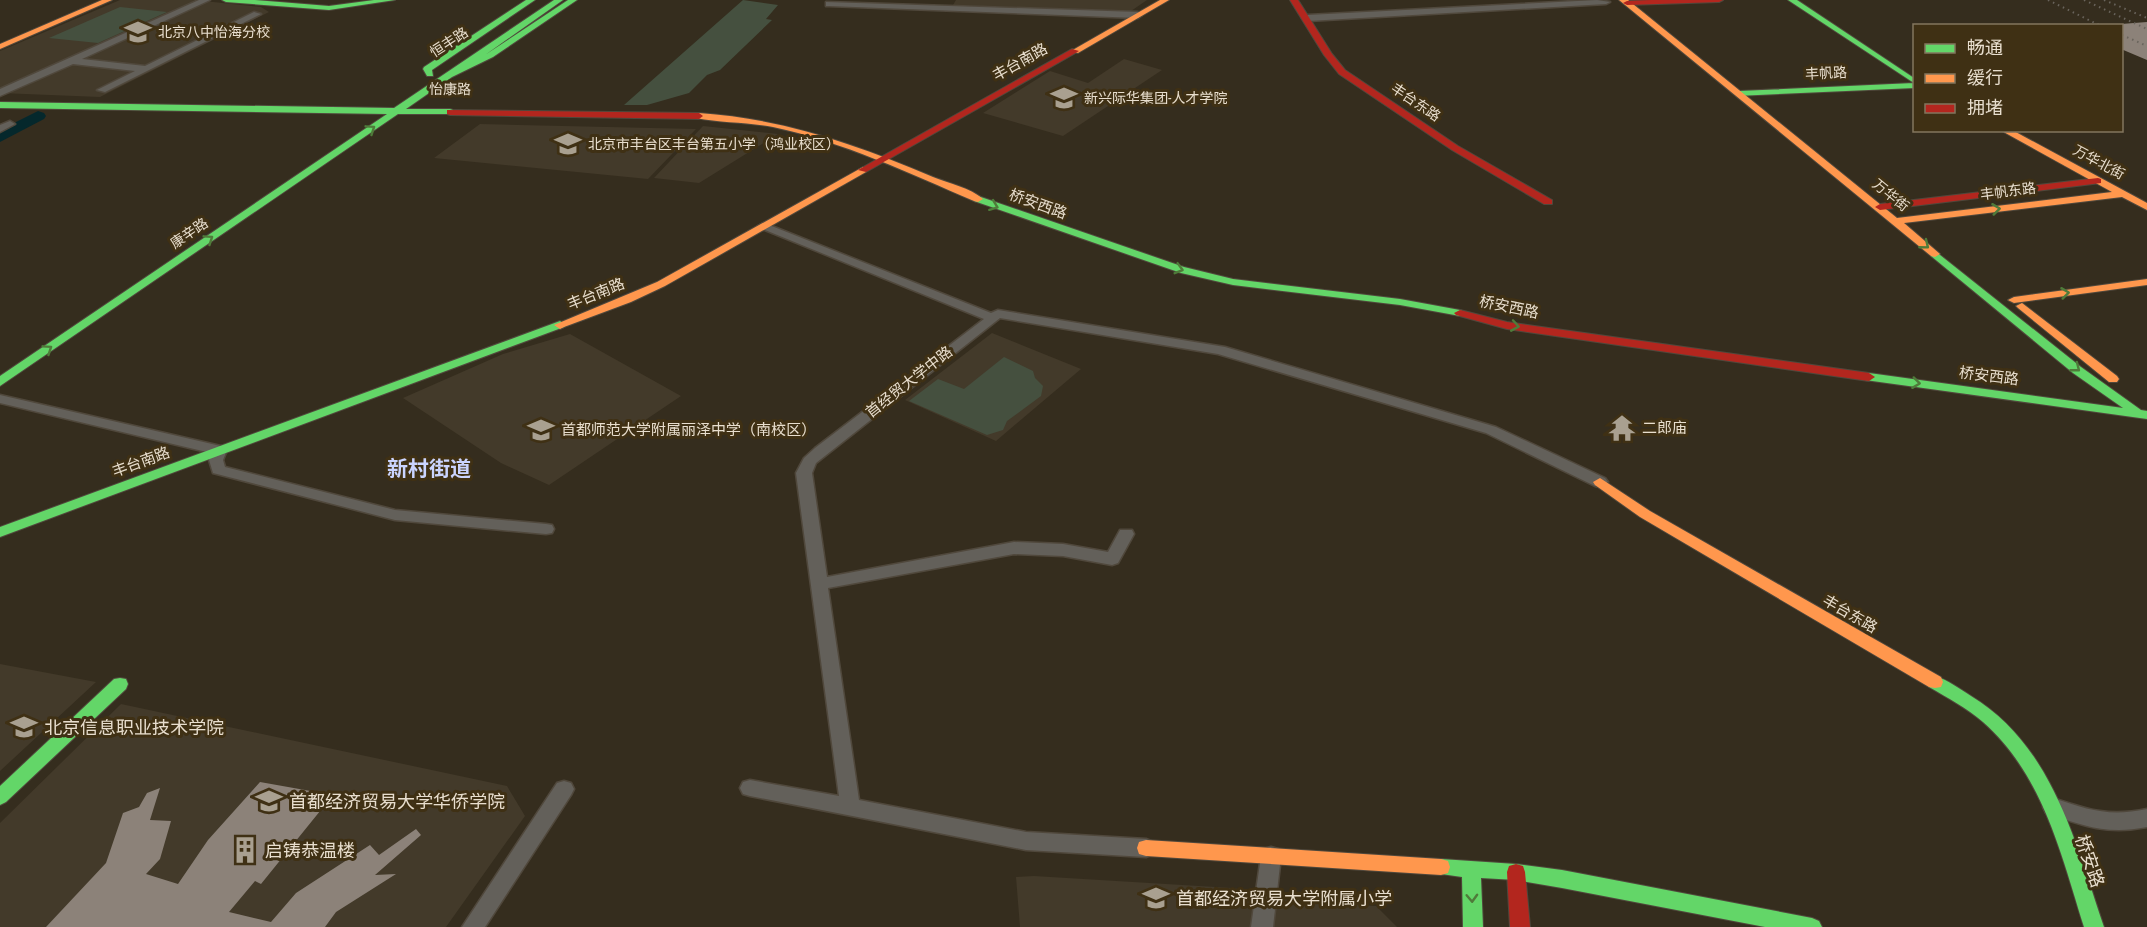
<svg xmlns="http://www.w3.org/2000/svg" width="2147" height="927" font-family="'Roboto Condensed','Noto Sans SC',sans-serif">
<rect width="100%" height="100%" fill="#352d1e"/>
<path fill="#433a2a" d="M120 0H194L261 7 269 12 100 97 0 93V51Z
M956 0H1147L1131 11 953 5Z
M1124 59 1162 70 1063 136 983 113 1050 71 1088 83Z
M480 124 696 129 648 179 434 158Z
M703 126 778 134 699 183 654 178Z
M992 333 1081 369 996 441 905 400Z
M570 334 681 396 549 485 501 463 403 398 503 354Z
M0 664 96 682 0 771Z
M121 704 507 786 525 816 446 927H0V823Z
M1034 876 1232 888 1322 903 1376 906 1397 927H1020L1016 877Z"/>
<path fill="#45503f" d="M743 0 778 5 766 19 772 20 720 70 707 75 689 93 647 105H624Z
M120 7 167 12 98 43 49 38Z
M1004 357 1033 371 1035 378 1043 386 1041 396 1007 421 1003 430 987 435 909 401 938 379 964 389Z"/>
<g fill="none" stroke-linecap="round" stroke-linejoin="round">
<path fill="#05282c" fill-rule="evenodd" d="M38 111 44 113 46 116 44 119 0 142V130Z"/>
</g>
<path fill="#8c8279" d="M2147 22V60L2121 49V24Z
M260 782 333 795 261 884 255 881 229 912 271 922 296 893 370 845 379 855 416 829 421 835 375 875 396 874 336 912 325 927H46L106 863 123 813 139 807 147 793 160 788 150 820 171 821 160 859 146 874 178 884 208 840Z"/>
<g fill="none" stroke-linecap="round" stroke-linejoin="round">
<defs>
<path id="street" d="M199 0H210L82 59 145 66 254 12 261 14 105 92 97 90 135 71 73 64 0 96V89Z
M1597 0 1610 2 1606 4 1308 21 1304 18 1308 15Z
M826 2 1138 12 1142 15 1138 18 829 6H826Z
M10 121 15 124 0 132V125Z
M764 223 991 313 998 310 1225 347 1496 427 1605 478 1608 482 1600 487 1595 486 1486 433 1218 354 1000 318 816 463 812 473 827 577 1014 542 1063 544 1108 552 1120 530H1132L1134 534 1118 563 1112 565 1063 556 1014 554 828 588 859 800 1026 832 1146 839 1153 842 1156 848 1153 854 1146 857 1026 850 750 796 743 794 740 788 743 782 750 780 839 796 796 473 804 458 815 448 984 319 760 228 758 226Z
M0 395 225 447 227 450 223 460 225 467 395 510 546 524 552 525 554 529 552 533 546 534 395 520 213 473 209 460 211 453 0 403Z
M564 781 571 783 574 789 571 795 485 927H462L557 783Z
M2053 798C2089 810 2109 817 2147 809V827C2108 835 2083 826 2046 813L2043 807 2046 801Z
M1271 847 1278 849 1281 856 1273 927H1251L1261 856 1264 849Z"/>
<path id="fast" d="M222 0H255L329 6 374 0H395L329 10 226 2Z
M526 0H535L432 70 433 76H427L423 69 424 67Z
M554 0H563L485 55 568 0H577L493 57 452 77 406 109H450L453 110V114H398L0 386V376L387 114 0 108V102L394 108Z
M1788 0H1797L1914 78V88L1736 96V92L1739 91 1914 83Z
M978 196 1184 267 1233 279 1400 299 1460 310 1466 313 1460 316 1400 305 1233 285 1181 273 974 201V197Z
M1935 251 2081 367 2141 410 2147 411V419L1865 380 1863 377 1865 374 1869 373 2123 408 2073 373 1931 256V252Z
M560 321 566 325 564 327 0 537V527Z
M1935 676C1948 680 1960 689 1971 696 2053 746 2075 842 2104 927H2084C2061 854 2043 775 1983 722 1967 708 1948 698 1929 687L1927 682 1929 677Z
M120 678 126 679 128 684 126 689 6 802 0 805V786L114 679Z
M1441 859 1516 864 1562 870 1812 918 1819 921 1822 927H1765L1562 888 1516 880 1481 878 1483 927H1463L1462 877 1434 873 1432 867 1434 861Z"/>
<path id="slow" d="M102 0H112L0 49V44Z
M1160 0H1169L1078 53 1071 51Z
M1619 0H1628L1897 218 2112 192 2000 130H2012L2147 203V210L2122 197 1904 223 1940 254 1935 257 1931 256Z
M699 113C784 119 855 144 933 177 948 183 971 188 983 199L978 202 974 201C909 173 843 142 773 127 747 122 721 123 696 118L695 116Z
M863 167 866 168V172L665 286 631 302 564 327 560 329 554 325 657 282Z
M2147 279V285L2014 303 2008 300 2014 297Z
M2022 303 2117 376 2119 379 2117 382H2109L2018 308 2016 306Z
M1600 478 1650 511 1941 677 1943 682 1941 687 1935 688 1929 687 1640 517 1595 485 1593 482Z
M1146 840 1441 859 1448 861 1450 867 1448 873 1441 875 1146 856 1139 854 1137 848 1139 842Z"/>
<path id="jam" d="M1290 0H1298L1332 54 1345 70 1458 146 1552 200V204H1544L1452 150 1339 74 1324 55Z
M1651 0H1723L1719 2 1627 5 1623 3 1627 1Z
M1072 49 1079 51 866 172 858 170Z
M447 110 699 113 703 116 699 119 450 115 447 114Z
M2098 178 2101 179V183L1880 210 1875 207 1880 204Z
M1460 310 1507 322 1869 373 1875 377 1869 381 1507 329 1456 315 1454 313Z
M1516 864 1523 866 1525 872 1530 927H1510L1507 872 1509 866Z"/>
</defs>
<use href="#street" stroke="#50483c" stroke-width="3"/>
<use href="#fast" stroke="#50483c" stroke-width="2"/>
<use href="#slow" stroke="#50483c" stroke-width="2"/>
<use href="#jam" stroke="#50483c" stroke-width="2"/>
<use href="#street" fill="#63605a" fill-rule="evenodd"/>
<use href="#fast" fill="#63d668" fill-rule="evenodd"/>
<use href="#slow" fill="#ff974d" fill-rule="evenodd"/>
<use href="#jam" fill="#b3261e" fill-rule="evenodd"/>
<path stroke="#69645c" stroke-width="2" stroke-dasharray="1.5 4" stroke-linecap="butt" d="M2048 0 2101 26
M2084 0 2147 29
M2104 0 2147 18
M2122 35 2147 46"/>
</g>
<defs><path id="oneway-chevron" d="M-2-3.5L2.5 0L-2 3.5" fill="none" stroke-width="1.6" stroke-linecap="round" stroke-linejoin="round" transform="scale(1.5)"/></defs>
<g stroke="#4f7b3a">
<use href="#oneway-chevron" transform="translate(371 129) rotate(-34)"/>
<use href="#oneway-chevron" transform="translate(994 206) rotate(21)"/>
<use href="#oneway-chevron" transform="translate(1996 209) rotate(-7)"/>
<use href="#oneway-chevron" transform="translate(209 239) rotate(-34)"/>
<use href="#oneway-chevron" transform="translate(1925 245) rotate(39)"/>
<use href="#oneway-chevron" transform="translate(1179 269) rotate(16)"/>
<use href="#oneway-chevron" transform="translate(2065 293) rotate(-7)"/>
<use href="#oneway-chevron" transform="translate(1515 326) rotate(10)"/>
<use href="#oneway-chevron" transform="translate(48 349) rotate(-34)"/>
<use href="#oneway-chevron" transform="translate(2076 368) rotate(38)"/>
<use href="#oneway-chevron" transform="translate(1916 383) rotate(7)"/>
<use href="#oneway-chevron" transform="translate(1472 898) rotate(88)"/>
</g>
<defs>
<symbol id="school-bare" viewBox="-9 -9 18 18"><path d="M0-5L7-2L0 1L-7-2ZM-4 1L0 2.5L4 1V4Q0 6-4 4Z" fill="#a9a090" stroke="#3f3014" stroke-width="2.5" paint-order="stroke"/></symbol>
<symbol id="university-bare" viewBox="-9 -9 18 18"><path d="M0-5L7-2L0 1L-7-2ZM-4 1L0 2.5L4 1V4Q0 6-4 4Z" fill="#a9a090" stroke="#3f3014" stroke-width="2.5" paint-order="stroke"/></symbol>
<symbol id="temple-bare" viewBox="-9 -9 18 18"><path d="M0-6L5-2H3V0L6.5 2.5H4V6H1.5V3h-3V6H-4V2.5H-6.5L-3 0V-2H-5Z" fill="#a9a090" stroke="#3f3014" stroke-width="2.5" paint-order="stroke"/></symbol>
<symbol id="building-bare" viewBox="-9 -9 18 18"><path d="M-4-6H4V6H1V3H-1V6H-4ZM-2.5-4.3h1.7v1.8h-1.7ZM.8-4.3h1.7v1.8H.8ZM-2.5-1h1.7V.8h-1.7ZM.8-1h1.7V.8H.8Z" fill="#a9a090" stroke="#3f3014" stroke-width="2.5" paint-order="stroke"/></symbol>
</defs>
<g fill-rule="evenodd">
<use href="#school-bare" x="119" y="13" width="38" height="38"/>
<use href="#university-bare" x="1045" y="79" width="38" height="38"/>
<use href="#school-bare" x="549" y="125" width="38" height="38"/>
<use href="#temple-bare" x="1603" y="409" width="38" height="38"/>
<use href="#school-bare" x="522" y="411" width="38" height="38"/>
<use href="#university-bare" x="5" y="708" width="38" height="38"/>
<use href="#university-bare" x="250" y="782" width="38" height="38"/>
<use href="#building-bare" x="226" y="831" width="38" height="38"/>
<use href="#school-bare" x="1137" y="879" width="38" height="38"/>
</g>
<g text-anchor="middle" dominant-baseline="central" stroke-width="6" stroke-linejoin="round" paint-order="stroke">
<g font-size="14" fill="#e8dece" stroke="#3f3014" text-anchor="start">
<text x="158" y="32">北京八中怡海分校</text>
<text x="1084" y="98">新兴际华集团-人才学院</text>
<text x="588" y="144">北京市丰台区丰台第五小学（鸿业校区）</text>
</g>
<g font-size="14" fill="#e8dece" stroke="#3f3014">
<text transform="translate(449 42) rotate(-33)">恒丰路</text>
<text transform="translate(1826 73) rotate(-3)">丰帆路</text>
<text transform="translate(450 89) rotate(1)">怡康路</text>
<text transform="translate(1416 102) rotate(34)">丰台东路</text>
<text transform="translate(2099 162) rotate(28)">万华北街</text>
<text transform="translate(2008 191) rotate(-7)">丰帆东路</text>
<text transform="translate(1891 195) rotate(39)">万华街</text>
<text transform="translate(189 233) rotate(-34)">康辛路</text>
</g>
<g font-size="15" fill="#e8dece" stroke="#3f3014">
<text transform="translate(1020 62) rotate(-29)">丰台南路</text>
<text transform="translate(1038 204) rotate(20)">桥安西路</text>
<text transform="translate(596 294) rotate(-22)">丰台南路</text>
<text transform="translate(1509 307) rotate(12)">桥安西路</text>
<text transform="translate(1989 376) rotate(7)">桥安西路</text>
<text transform="translate(909 382) rotate(-38)">首经贸大学中路</text>
<text transform="translate(141 462) rotate(-20)">丰台南路</text>
<text transform="translate(1850 614) rotate(30)">丰台东路</text>
</g>
<g font-size="15" fill="#e8dece" stroke="#3f3014" text-anchor="start">
<text x="1642" y="428">二郎庙</text>
<text x="561" y="430">首都师范大学附属丽泽中学（南校区）</text>
</g>
<g font-size="18" fill="#e8dece" stroke="#3f3014" text-anchor="start">
<text x="44" y="727">北京信息职业技术学院</text>
<text x="289" y="801">首都经济贸易大学华侨学院</text>
<text x="265" y="850">启铸恭温楼</text>
<text x="1176" y="898">首都经济贸易大学附属小学</text>
</g>
<g font-size="18" fill="#e8dece" stroke="#3f3014">
<text transform="translate(2090 861) rotate(71)">桥安路</text>
</g>
<g font-size="21" font-weight="bold" fill="#cad4ff" stroke="#3f3014">
<text x="429" y="469">新村街道</text>
</g>
</g>
<rect x="1913" y="24" width="210" height="108" fill="#3f3014" stroke="#83765e" stroke-width="1.5"/>
<rect x="1925" y="44" width="30" height="9" fill="#63d668" stroke="#83765e" stroke-width="1.5"/>
<text x="1967" y="54" font-size="18" fill="#e8dece">畅通</text>
<rect x="1925" y="74" width="30" height="9" fill="#ff974d" stroke="#83765e" stroke-width="1.5"/>
<text x="1967" y="84" font-size="18" fill="#e8dece">缓行</text>
<rect x="1925" y="104" width="30" height="9" fill="#b3261e" stroke="#83765e" stroke-width="1.5"/>
<text x="1967" y="114" font-size="18" fill="#e8dece">拥堵</text>
</svg>
